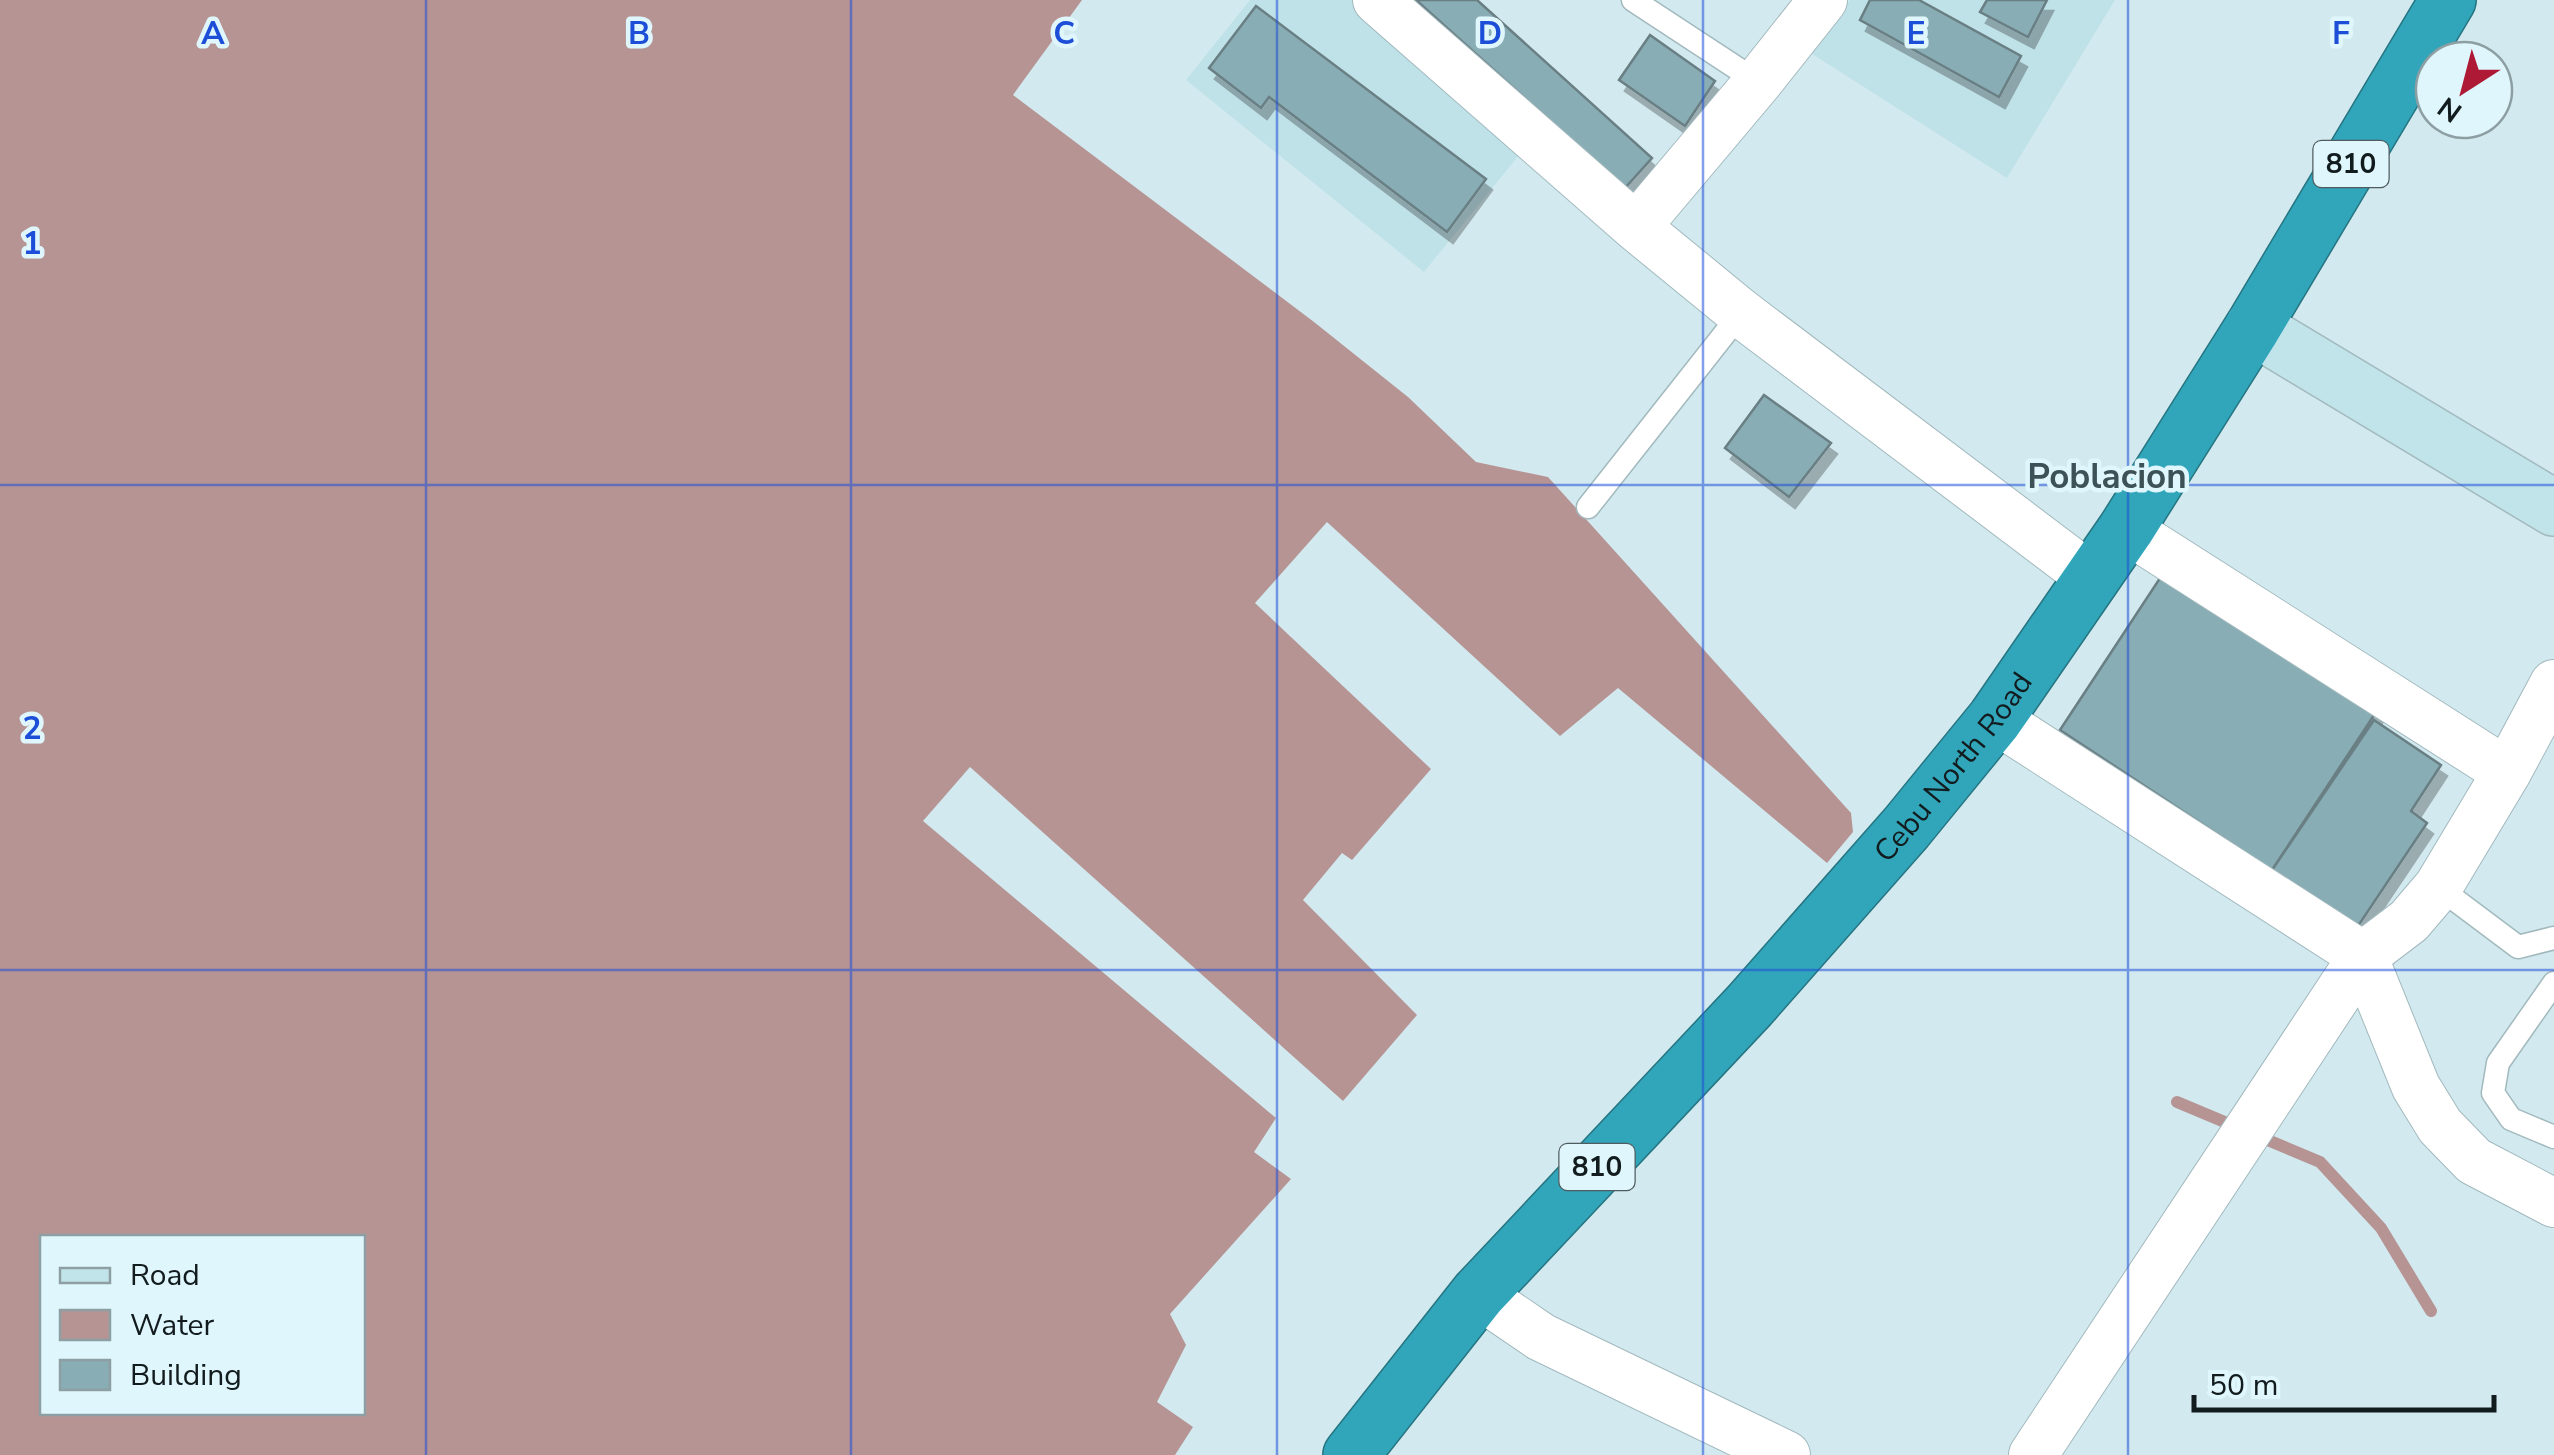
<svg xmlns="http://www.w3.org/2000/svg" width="2554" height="1455" font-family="'Nunito Sans',sans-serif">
<defs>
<filter id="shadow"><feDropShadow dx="6" dy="11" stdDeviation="0" flood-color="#0004"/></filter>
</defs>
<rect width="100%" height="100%" fill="#d2eaef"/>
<path fill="#bfe1e8" d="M1250 0H1359L1528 144 1424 272 1186 80Z
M1850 0H2115L2007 178 1809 52Z"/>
<path fill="#b69494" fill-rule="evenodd" d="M0 0H1082L1013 95 1314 322 1408 397 1476 462 1548 477 1851 813 1853 832 1827 863 1618 688 1560 736 1327 522 1255 603 1431 769 1352 860 1342 853 1303 900 1417 1015 1343 1101 970 767 923 821 1276 1118 1254 1152 1291 1179 1170 1314 1186 1345 1157 1402 1193 1427 1175 1455H0ZM42 1238H362V1412H42Z"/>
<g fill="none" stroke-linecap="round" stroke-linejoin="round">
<path stroke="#b69494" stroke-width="12" d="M2177 1102 2239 1128
M2258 1136 2320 1162 2381 1228 2431 1311"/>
</g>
<path fill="#89adb4" stroke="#697f84" stroke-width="2.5" filter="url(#shadow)" d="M1416 0H1477L1652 158 1625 188Z
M1870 0H1919L2021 56 1999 97 1860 20Z
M1987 0H2047L2028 37 1980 12Z
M1256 6 1486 179 1447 232 1269 97 1261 108 1209 68Z
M1650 35 1715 81 1685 126 1619 80Z
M1764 395 1831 443 1789 497 1725 448Z
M2168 566 2380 706 2272 870 2060 730Z
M2374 720 2441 765 2411 811 2427 823 2356 929 2272 870Z"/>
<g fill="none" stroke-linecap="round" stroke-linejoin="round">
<defs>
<path id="lane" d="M1633 0 1758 82
M1588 507 1741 313
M2438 887 2518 947 2554 938
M2554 983 2498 1063 2493 1093 2511 1119 2554 1137"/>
<path id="street" d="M1377 0 1636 227 1741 313 2093 579
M1636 227 1758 82 1823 0
M2126 529 2507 772
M1995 719 2363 956 2416 1087 2440 1126 2474 1161 2554 1203
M1478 1294 1541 1337 1786 1455
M2033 1455 2363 956 2409 921 2438 887 2507 772 2554 684"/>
<path id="secondary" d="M2253 327 2554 508"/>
<g id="highway">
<path id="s1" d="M1351 1455 1478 1294 1750 1005 1906 828 1995 719 2126 529 2253 327 2448 0"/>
</g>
</defs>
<use href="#lane" stroke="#a2b9be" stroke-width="25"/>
<use href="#street" stroke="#a2b9be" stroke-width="50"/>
<use href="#secondary" stroke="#a2b9be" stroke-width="58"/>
<use href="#highway" stroke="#267582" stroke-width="58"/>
<use href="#lane" stroke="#fff" stroke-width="22"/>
<use href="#street" stroke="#fff" stroke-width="48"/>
<use href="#secondary" stroke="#c1e4ea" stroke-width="55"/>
<use href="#highway" stroke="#31a5b9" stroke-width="55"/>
</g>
<path fill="none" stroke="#1d4ed8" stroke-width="2.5" stroke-opacity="0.55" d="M426 0V1455M851 0V1455M1277 0V1455M1703 0V1455M2128 0V1455M0 485H2554M0 970H2554"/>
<g text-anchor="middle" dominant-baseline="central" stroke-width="9" stroke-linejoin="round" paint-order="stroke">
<g fill="#dff7fc" stroke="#505d60" stroke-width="2.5">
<rect x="2313.5" y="141" width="75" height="46" rx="8"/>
<rect x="1559.5" y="1144" width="75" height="46" rx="8"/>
</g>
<g font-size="28" font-weight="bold" fill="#121b1d">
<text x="2351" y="164">810</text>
<text x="1597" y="1167">810</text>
</g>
<g font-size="30" fill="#121b1d" stroke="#dff7fc">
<text stroke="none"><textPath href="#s1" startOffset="915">Cebu North Road</textPath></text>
</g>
<g font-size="35" font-weight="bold" fill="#3d5256" stroke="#dff7fc">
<text x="2107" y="476">Poblacion</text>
</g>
</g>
<g font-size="32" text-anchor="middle" font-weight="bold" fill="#1d4ed8" stroke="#dff7fc" stroke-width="9" stroke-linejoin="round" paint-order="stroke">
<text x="213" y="44">A</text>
<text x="639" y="44">B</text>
<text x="1064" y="44">C</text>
<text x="1490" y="44">D</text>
<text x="1916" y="44">E</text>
<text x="2341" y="44">F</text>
<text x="32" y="254">1</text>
<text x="32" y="739">2</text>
</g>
<rect x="40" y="1235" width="325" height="180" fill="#dff7fc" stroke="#8d9fa3" stroke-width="2.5"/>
<rect x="60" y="1268" width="50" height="15" fill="#c1e4ea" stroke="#8d9fa3" stroke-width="2.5"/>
<text x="130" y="1285" font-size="30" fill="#121b1d">Road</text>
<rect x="60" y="1310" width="50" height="30" fill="#b69494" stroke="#8d9fa3" stroke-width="2.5"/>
<text x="130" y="1335" font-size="30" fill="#121b1d">Water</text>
<rect x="60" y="1360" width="50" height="30" fill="#89adb4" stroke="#8d9fa3" stroke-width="2.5"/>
<text x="130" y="1385" font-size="30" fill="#121b1d">Building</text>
<g transform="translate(2464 90) rotate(216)"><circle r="48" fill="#dff7fc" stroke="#8d9fa3" stroke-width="2.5"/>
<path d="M0-8L18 38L0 25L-18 38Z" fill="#ae1a35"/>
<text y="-15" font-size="28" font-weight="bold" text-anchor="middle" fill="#121b1d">N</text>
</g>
<path d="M2194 1395v15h300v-15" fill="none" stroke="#121b1d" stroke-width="5"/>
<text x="2209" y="1395" font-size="30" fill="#121b1d" stroke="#dff7fc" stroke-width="8" paint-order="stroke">50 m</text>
</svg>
